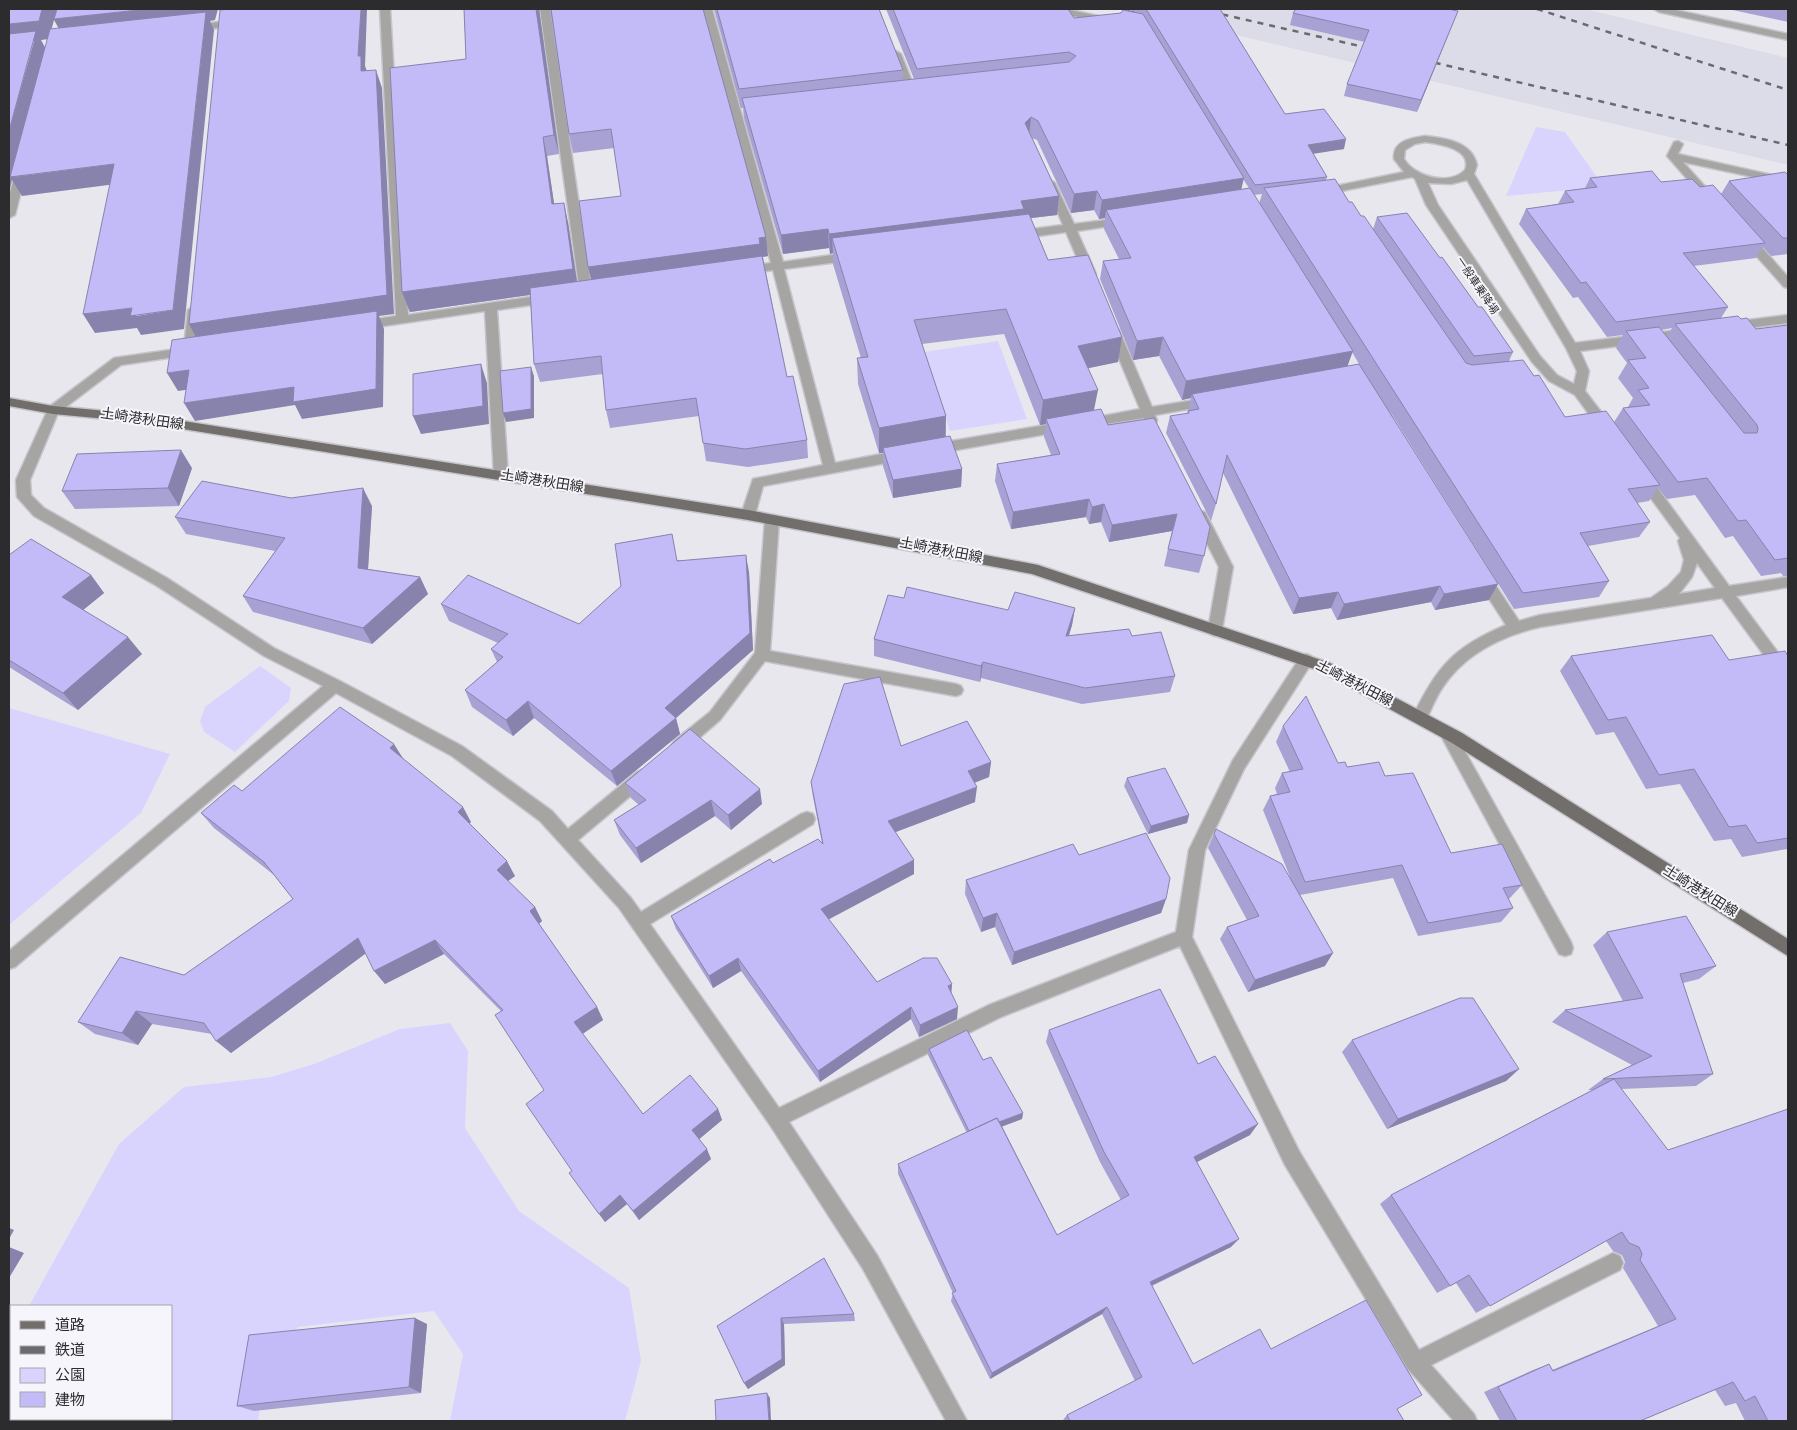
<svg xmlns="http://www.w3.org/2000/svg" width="1797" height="1430" font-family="Overpass,'Noto Sans JP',sans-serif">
<rect width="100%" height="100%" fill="#e8e7ed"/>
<path fill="#dcdbe8" d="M1126 9H1585L1788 58V165Z"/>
<path fill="#d9d4fe" d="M1536 127 1565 132 1604 187 1506 196Z
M998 341 1027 419 950 431 924 352Z
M260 666 291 688 289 701 235 752 204 732 200 721 205 707Z
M9 708 170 754 141 813 9 925Z
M450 1023 468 1051 465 1128 519 1211 629 1288 641 1361 625 1421H450L463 1354 434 1311 298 1327 264 1378 258 1421H9V1346L11 1338V1419H171V1306H29L119 1144 184 1087 271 1077 314 1064 400 1029Z"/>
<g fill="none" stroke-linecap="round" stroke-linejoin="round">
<defs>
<path id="minor" d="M380 9H390L408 315 551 294 557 298 551 302 497 310 508 476 506 479H496L494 476 485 311 363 329 357 325 363 321 396 316Z
M540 9H550L592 293 586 297 580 293Z
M702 9H712L783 262 853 252 859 256 853 260 784 269 835 463 902 450 907 452 909 455 907 458 902 460 763 486 755 515 753 519H743L741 515 753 479 823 465 773 270 747 274 741 270 747 266 771 263Z
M1049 9H1066L1112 19 1114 21 1109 24 1051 11Z
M1654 9H1671L1788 34V40L1659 12Z
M239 20 244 23 242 25 192 31 187 28 192 25Z
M896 51 901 54 917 94 916 96 912 97 907 94 891 54Z
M1425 136C1446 138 1472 142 1477 165L1474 174 1575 343 1687 329 1691 330 1693 333 1687 337 1580 351 1589 371 1585 391 1612 426 1613 429 1612 432H1602L1575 395 1549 381 1532 362 1426 205 1415 179 1412 177 1321 195 1316 192 1321 189 1404 172 1394 159C1392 141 1411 138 1425 136ZM1425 142C1440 144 1473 149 1465 170 1449 186 1415 177 1404 159L1405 150 1415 144ZM1467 180 1566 348 1577 371 1574 384 1557 375 1540 356 1438 205 1428 183 1451 184Z
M1678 141 1683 144 1678 154 1781 177 1786 180 1781 183 1683 162 1720 203 1718 205H1710L1667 156 1674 142Z
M22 165 27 168 15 215 9 218V196L17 168Z
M1050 180 1055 183 1074 224 1123 218 1129 221 1123 224 1077 231 1096 274 1094 277 1090 278 1084 274 1066 232 1017 239 1011 235 1017 231 1063 225 1045 183Z
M1747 234 1751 235 1788 277V288L1784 287 1743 241 1741 238 1743 235Z
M194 306 200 310 194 354 121 365 58 413 30 480 31 495 44 508 167 578 274 648 340 681 462 746 552 811 568 829 637 772 642 770 647 772 650 777 647 782 578 840 631 898 641 912 801 814 807 812 813 814 815 819 813 824 650 924 779 1108 989 1005 1176 932 1189 850 1233 760 1301 656 1306 654 1311 656 1313 660 1311 664 1244 769 1205 850 1192 937 1299 1151 1419 1350 1613 1253 1620 1256 1623 1263 1620 1270 1431 1365 1474 1414 1477 1421H1454L1408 1369 1285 1165 1180 946 1001 1017 789 1122 877 1255 967 1421H946L863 1269 770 1125 619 908 540 821 452 756 336 693 15 967 9 969V951L323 686 264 656 157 586 34 516 17 497 16 480 49 407 114 358 184 348 188 310Z
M1788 315V323L1732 330 1726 326 1732 322Z
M1113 326 1119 330 1152 407 1207 398 1213 402 1211 405 1155 415 1157 420 1156 423H1146L1144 418 1087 427 1082 426 1081 423 1082 420 1140 409 1107 330Z
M1064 422 1069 424 1070 427 1069 430 934 454 929 452 928 449 929 446 934 444Z
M1643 473 1648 475 1729 586 1788 577V587L1736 596 1788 666V683L1783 681 1722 598 1540 627C1502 636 1465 654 1443 687 1435 698 1431 711 1425 722L1420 724 1415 722 1412 718C1437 667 1452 648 1506 625L1477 580 1475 576 1477 572 1482 571 1487 572 1519 621 1540 615 1651 598 1668 586 1681 572 1684 560 1678 541 1680 538 1636 478 1638 475ZM1697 563 1715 588 1679 594 1692 577Z
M1200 511 1205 512 1233 567 1222 630 1220 634 1215 636 1210 634 1208 630 1219 567 1193 516 1195 512Z
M772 515 777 516 779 520 770 651 956 684 961 686 963 690 961 694 956 696 765 661 720 720 684 751 679 752 674 751 671 746 674 741 710 712 755 653 765 520 767 516Z
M1447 726 1452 728 1571 942 1573 948 1571 954 1565 956 1559 954 1439 732 1442 728Z"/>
<path id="major" d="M9 398 53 406 139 414 748 510 1038 565 1330 663 1462 733 1788 939V956L1452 743 1320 671 1032 574 748 520 139 422 53 414 9 406Z"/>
</defs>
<use href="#minor" stroke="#c6c5cb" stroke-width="3"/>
<use href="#major" stroke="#c6c5cb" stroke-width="3"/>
<use href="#minor" fill="#a7a5a3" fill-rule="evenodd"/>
<use href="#major" fill="#726e6b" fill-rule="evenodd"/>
<path stroke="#6b6b6e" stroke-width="2.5" stroke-dasharray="6 6" stroke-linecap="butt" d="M1199 9 1377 50
M1537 9 1788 90
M1423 60 1788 145"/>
</g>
<path fill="#a8a1d4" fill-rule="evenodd" d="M464 9H539L559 154 547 156 554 204 568 222 577 282 591 280 588 267 621 196 614 148 573 153 569 134 550 9 768 256 763 257 787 377 807 440 808 458 748 467 706 461 699 416 610 428 606 410 603 374 540 382 534 364 530 295 410 312 402 292 466 59Z
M714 9H879L903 70V80L914 79 886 9H1068L1074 18 1121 13 1127 10V9H1220L1285 114 1344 149 1313 153 1327 177 1326 180 1349 202 1361 216 1373 229 1377 217 1440 258 1478 307 1513 352 1509 361 1534 376 1565 417 1614 422 1623 408H1628V407L1633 398 1618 378 1627 363 1616 348 1623 335 1607 337 1578 297 1573 298 1519 224 1526 209 1558 204 1565 191 1585 188 1590 178 1661 182 1700 187 1721 194 1729 181 1788 175V254L1771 256 1763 247 1756 258 1694 266 1728 307 1721 318 1741 319 1756 329 1788 325V576H1783L1781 573 1761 576 1733 536 1725 538 1695 495 1667 499 1658 488 1649 501 1637 503 1650 522 1639 537 1588 546 1609 581 1599 597 1514 609 1389 410 1489 600 1435 610 1431 602 1337 620 1331 608 1293 614 1223 473 1216 504 1211 521 1166 433 1170 416 1187 414 1191 398 1182 400 1159 356 1133 360 1100 279 1103 261 1119 259 1104 229 1105 218 1099 219 1094 210 1071 213 1037 140 1032 138 1059 196 1057 215 1031 218 1048 260 1118 362 1088 368 1094 411 1108 425 1204 556 1199 573 1164 566 1172 531 1109 542 1101 522 1089 524 1086 517 1011 529 995 481 997 464 1051 455 1044 437 1046 424 1040 425 1004 334 922 344 946 416V437L962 469 961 487 893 498 883 466V453H879L858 384 857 358H861L833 264V253L830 254 829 248 783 254 744 118 743 108H741ZM1243 179 1249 188 1241 190ZM1262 194 1259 204 1254 195ZM1672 328 1667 337 1661 330ZM1352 352 1359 364 1347 366Z
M1728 9H1788V22Z
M1458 11 1417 112 1344 96 1347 84 1365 42 1290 25 1293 13Z
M192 468 179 506 75 509 62 491Z
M291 498 372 506 368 569 420 577 428 594 372 644 253 612 243 596 275 551 186 534 175 517Z
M9 555 91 575 104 593 83 610 142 654 78 710 9 667Z
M678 560 749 572 753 650 676 718 680 734 617 786 534 718 513 736 472 707 465 690 497 662 491 649 498 643 449 621 441 604 579 624Z
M904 598 1008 610 1075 608 1072 625 1069 636H1132L1175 676 1170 692 1082 704 981 678 980 682 874 656V639Z
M1571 656 1729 660 1788 656V852L1787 849 1742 857 1731 839 1714 841 1680 784 1646 789 1614 732 1596 735 1560 671Z
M1283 726 1338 763 1347 767 1385 776 1451 853 1522 885 1510 898 1508 899 1513 908 1501 922 1418 936 1393 878 1300 895 1325 966 1248 992 1220 939 1227 927 1247 920 1208 848 1214 834 1290 877 1263 810 1270 796 1277 794 1275 788 1282 773 1290 772 1276 742Z
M901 746 991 762 989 777 974 783 975 802 895 832 914 860V874L828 919 877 982 952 984 951 993 957 1019 919 1037 911 1019 820 1082 741 971 713 988 676 929 671 916 773 863 822 843 813 797 811 782Z
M404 760 471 822 469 824 515 876 508 881 535 907 542 921 539 924 597 1007 603 1020 582 1034 643 1114 718 1109 722 1120 699 1139 711 1159 639 1220 627 1204 605 1222 572 1171 544 1090 501 1011 444 954 385 984 366 953 231 1053 212 1034 152 1024 138 1045 95 1034 78 1022 184 975 293 899 274 875 214 828 201 813 242 791Z
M1127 778 1189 815 1187 823 1148 834 1124 786Z
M625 783 762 804 731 830 715 816 641 863 620 835 614 820 639 805 631 798Z
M1079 855 1166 899 1161 913 1012 965 995 927 981 932 965 894 966 880Z
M1607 932 1716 966 1699 979 1683 983 1713 1074 1696 1086 1621 1089 1788 1421H1745L1736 1403 1725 1406 1715 1390 1640 1421H1500L1484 1392 1533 1370 1549 1364 1552 1370 1658 1326 1623 1268 1625 1262 1622 1255 1613 1251 1606 1241 1476 1313 1456 1283 1437 1293 1380 1204 1391 1195 1592 1090H1588L1603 1079 1632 1065 1552 1022 1565 1010 1623 1001 1593 945Z
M1049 1030 1198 1064 1250 1135 1197 1162 1231 1247 1152 1286 1193 1364 1271 1349 1397 1409 1404 1421H1063V1420L1067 1415 1135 1381 1102 1314 990 1379 951 1301 953 1293 898 1174V1164L967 1133 928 1055 929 1049 983 1060 1023 1113 1022 1119 1002 1126 1057 1235 1121 1200 1100 1162 1046 1042Z
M1352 1040 1519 1069 1506 1081 1387 1129 1342 1052Z
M824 1258 854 1314 855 1321 784 1324 785 1365 748 1389 717 1326Z
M427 1324 421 1393 254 1411 237 1406Z"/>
<path fill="#8883ad" d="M42 9H58L54 19 148 9H218L215 20 210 21 214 30 184 329 141 335 137 328 95 333 83 314 132 308 136 316 173 310 205 22 64 38 54 20 49 39 41 40 46 49 13 177 114 164 124 183 22 196 12 180 9 192V131L34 41 9 44V24L39 21Z
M361 9H367L365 66 368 74 361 71 358 56Z
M536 9H539L559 154 554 135Z
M1458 11 1453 23 1417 112 1421 100Z
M376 70 382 88 394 314 379 316 384 329 383 407 302 419 295 405 195 421 184 403 294 387 376 389 199 343 189 324Z
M1031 117 1029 136 1025 123Z
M543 137 547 156 557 223 552 204Z
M1346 139 1344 149 1306 155 1308 145Z
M1244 178 1239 198 1106 210 1105 218 1099 219 1102 200Z
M1097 191 1094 210 1071 213 1074 194Z
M1059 196 1057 215 1023 219 832 238 833 253 830 254 829 234 1021 201Z
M564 203 568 222 578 288 410 312 402 292Z
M828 229 829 248 783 254 781 235Z
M766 237 768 256 593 286 588 267Z
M1122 337 1118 362 1075 371 1078 346Z
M1163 337 1159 356 1133 360 1137 341Z
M1353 351 1346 370 1192 394 1191 398 1182 400 1186 381Z
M481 364 487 383 489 424 421 434 413 416Z
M531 367 534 376V418L506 422 503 413Z
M189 370 199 388 178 391 167 373Z
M1098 390 1093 415 1046 419V424L1040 425 1043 400Z
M946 416 945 442 883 448V453H879V428Z
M181 450 192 468 179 506 168 488Z
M962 469 961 487 893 498V480Z
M363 488 372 506 367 585 358 568Z
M1089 499 1086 517 1011 529 1013 512Z
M1104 504 1101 522 1089 524 1092 507Z
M1177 514 1172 531 1109 542 1112 525Z
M746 555 749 572 753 650 676 718 680 734 617 786 611 771 665 708Z
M91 575 104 593 77 615 62 597Z
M420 577 428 594 372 644 363 628Z
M1498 584 1489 600 1435 610 1444 594Z
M1440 586 1431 602 1337 620 1344 604Z
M1338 592 1331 608 1293 614 1299 598Z
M1075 608 1072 625 1063 653 1066 636Z
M128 637 142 654 78 710 63 693Z
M983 662 981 678 980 682 981 666Z
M528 701 534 718 513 736 506 720Z
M394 744 404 760 390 748Z
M991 762 989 777 966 786 968 771Z
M977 787 975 802 888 835V821Z
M760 789 762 804 731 830 728 815Z
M711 800 715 816 641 863 636 848Z
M463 807 471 822 466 827 458 812Z
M1189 815 1187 823 1148 834 1151 826Z
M914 860V874L822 923 821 909Z
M507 861 515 876 504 884 497 870Z
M1166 899 1161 913 1012 965 1014 952Z
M535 907 542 921 537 925 530 911Z
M997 913 995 927 981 932 983 918Z
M358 938 369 951 231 1053 216 1041Z
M435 940 444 954 385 984 374 971Z
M1333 953 1325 966 1248 992 1255 980Z
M738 958 741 971 713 988 709 976Z
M952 984 951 996 948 986Z
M597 1007 603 1020 581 1035 574 1022Z
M911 1007V1019L820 1082 818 1071Z
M958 1007 957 1019 919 1037 920 1025Z
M136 1011 152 1024 138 1045 122 1033Z
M1519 1069 1506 1081 1387 1129 1398 1119Z
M718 1109 722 1120 697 1141 692 1130Z
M1023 1113 1022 1119 970 1139V1133Z
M1258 1124 1250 1135 1187 1167 1194 1157Z
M707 1149 711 1159 639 1220 633 1211Z
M620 1195 627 1204 605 1222 599 1214Z
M9 1228 14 1230 9 1239Z
M1239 1239 1231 1247 1144 1289 1150 1282Z
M9 1247 24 1253 9 1278Z
M1107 1307 1102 1314 990 1379 992 1373Z
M415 1318 427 1324 421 1393 409 1387Z
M781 1318 784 1324 785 1365 748 1389 744 1383Z
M767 1393 770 1398 771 1421H769Z"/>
<path fill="#c3bbf7" stroke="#8883ad" d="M9 9H42L39 21 9 24Z
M57 9H148L54 19Z
M233 9H361L358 56H361V71L376 70 387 295 189 324 220 10Z
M464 9H536L554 135 543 137 552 204 564 203 573 269 402 292 390 68 466 59Z
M551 9H703L766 237 759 238 760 244 588 267 579 201 621 196 611 129 569 134Z
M717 9H879L903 70 739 89Z
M893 9H1068L1074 18 1121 13 1123 10 1143 14 1244 178 1102 200 1097 191 1074 194 1038 121 1031 117 1025 123 1059 196 1021 201 1024 209 829 234 828 229 781 235 742 98 1069 62 1076 56 1069 52 917 69Z
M1127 9H1132L1134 12 1127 10Z
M1146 9H1220L1285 114 1324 109 1346 139 1308 145 1327 177 1255 185Z
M1296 9H1448L1458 11 1421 100 1347 84 1369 30 1293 13Z
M206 12 173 310 130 316 132 308 83 314 114 164 10 177 50 29Z
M36 31 9 131V34Z
M1652 171 1661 182 1692 179 1700 187 1713 185 1765 243 1683 253 1728 307 1616 322 1586 282 1581 283 1526 209 1574 202 1565 191 1597 187 1590 178Z
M1785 172 1788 175V238H1783L1729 181Z
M1335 179 1349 202H1352L1361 216H1364L1466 363 1472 365 1523 360 1534 376 1539 375 1565 417 1606 411 1660 485 1628 489 1650 522 1580 533 1609 581 1523 593 1264 188Z
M1250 188 1353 351 1186 381 1163 337 1137 341 1103 261 1131 258 1106 210Z
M1407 213 1440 258 1442 257 1478 307H1482L1513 352 1474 356 1377 217Z
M1029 214 1048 260 1088 255 1122 337 1078 346 1098 390 1043 400 1006 309 914 320 946 416 879 428 857 358 868 357 832 238Z
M762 256 787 377 793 376 807 440 745 449 703 443 696 398 606 410 601 356 534 364 530 288Z
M377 311 376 389 293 402 294 387 184 403 189 370 167 373 172 340Z
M1738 316 1741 319 1747 318 1756 329 1788 325V558L1775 560 1746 520 1738 521 1707 478 1678 482 1623 408 1650 405 1638 390 1649 388 1628 360 1646 358 1626 331 1659 327 1744 433H1757L1758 429 1757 425 1675 324Z
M481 364 483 406 413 416V374Z
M1359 364 1498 584 1444 594 1440 586 1344 604 1338 592 1299 598 1227 455 1216 504 1170 416 1189 413 1188 411 1199 409 1192 394Z
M531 367V409L503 413 500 371Z
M1101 409 1108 425 1154 418 1210 527 1204 556 1168 549 1177 514 1112 525 1104 504 1092 507 1089 499 1013 512 997 464 1060 454 1046 419Z
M950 436 962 469 893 480 883 448Z
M181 450 168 488 62 491 77 454Z
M202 481 291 498 363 488 358 568 420 577 363 628 243 596 285 538 175 517Z
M672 534 677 561 746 555 750 633 665 708 676 718 611 771 528 701 506 720 465 690 503 657 491 649 508 634 441 604 468 575 579 624 621 586 615 544Z
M31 539 91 575 62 597 128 637 63 693 9 660V555Z
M907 587 1008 610 1015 592 1075 608 1066 636 1129 629 1132 636 1161 632 1175 676 1085 688 983 662 981 666 874 639 888 595 904 598Z
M1712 635 1729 660 1785 651 1788 656V838L1757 843 1746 825 1729 827 1694 769 1659 775 1626 717 1608 720 1571 656Z
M880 677 901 746 967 721 991 762 968 771 977 787 888 821 914 860 821 909 877 982 923 958H937L952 984 948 986 958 1007 920 1025 911 1007 818 1071 738 958 709 976 671 916 770 859 773 863 818 839 823 844 811 782 844 684Z
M1306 696 1338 763 1345 762 1347 767 1379 762 1385 776 1413 773 1451 853 1502 844 1522 885 1503 888 1513 908 1428 923 1402 865 1305 882 1270 796 1290 792 1282 773 1303 769 1283 726Z
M340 707 394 744 390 748 463 807 458 812 507 861 497 870 535 907 530 911 597 1007 574 1022 643 1114 690 1075 718 1109 692 1130 707 1149 633 1211 620 1195 599 1214 569 1173 572 1171 526 1104 544 1090 495 1015 503 1010 435 940 374 971 358 938 216 1041 204 1023 136 1011 122 1033 78 1022 120 957 184 975 293 899 264 862 201 813 234 785 242 791Z
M690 729 760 789 728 815 711 800 636 848 614 820 646 800 625 783Z
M1165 768 1189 815 1151 826 1127 778Z
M1216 829 1282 864 1333 953 1255 980 1227 927 1259 916 1214 834Z
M1146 833 1170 878 1166 899 1014 952 997 913 983 918 966 880 1073 844 1079 855Z
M1686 916 1716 966 1680 974 1713 1074 1603 1079 1652 1056 1565 1010 1643 998 1607 932Z
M1160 989 1198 1064 1215 1056 1258 1124 1194 1157 1239 1239 1150 1282 1193 1364 1260 1329 1271 1349 1366 1300 1422 1395 1397 1409 1404 1421H1070L1067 1415 1142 1377 1107 1307 992 1373 952 1293 956 1291 898 1164 997 1118 1057 1235 1129 1195 1104 1152 1049 1030Z
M1460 998H1473L1519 1069 1398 1119 1352 1040Z
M967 1030 983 1060 991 1057 1023 1113 999 1122 997 1118 969 1131 929 1049Z
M1614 1079 1668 1150 1788 1109V1421H1768L1755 1396 1745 1401 1733 1382 1640 1421H1517L1498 1387 1549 1364 1553 1371 1676 1319 1640 1260 1642 1254 1639 1247 1629 1243 1622 1232 1490 1306 1469 1275 1450 1286 1391 1195Z
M824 1258 854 1314 781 1318 782 1359 744 1383 717 1326Z
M415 1318 409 1387 237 1406 249 1335Z
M767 1393 769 1421H716L715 1400Z"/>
<g text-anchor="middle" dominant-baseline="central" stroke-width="4" stroke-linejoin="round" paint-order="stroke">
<g font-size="11" fill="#2c2c2e" stroke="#f5f5fb">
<text transform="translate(1477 286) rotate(56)">一般車乗降場</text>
</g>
<g font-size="14" fill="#2c2c2e" stroke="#f5f5fb">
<text transform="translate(142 420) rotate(8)">土崎港秋田線</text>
<text transform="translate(542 482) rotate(9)">土崎港秋田線</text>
<text transform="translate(941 551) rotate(11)">土崎港秋田線</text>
<text transform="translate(1354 684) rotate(27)">土崎港秋田線</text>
<text transform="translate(1700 892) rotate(32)">土崎港秋田線</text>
</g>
</g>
<rect width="1797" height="1430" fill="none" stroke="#2c2c2e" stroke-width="20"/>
<rect x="10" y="1305" width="162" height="115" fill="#f5f5fb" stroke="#a5a5a9"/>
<rect x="20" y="1321" width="25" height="8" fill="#726e6b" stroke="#a5a5a9"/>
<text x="55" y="1330" font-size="15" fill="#2c2c2e">道路</text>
<rect x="20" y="1346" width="25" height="8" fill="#6b6b6e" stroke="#a5a5a9"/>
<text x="55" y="1355" font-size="15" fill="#2c2c2e">鉄道</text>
<rect x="20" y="1368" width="25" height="15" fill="#d9d4fe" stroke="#a5a5a9"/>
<text x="55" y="1380" font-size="15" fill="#2c2c2e">公園</text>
<rect x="20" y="1392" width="25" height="15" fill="#c3bbf7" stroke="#a5a5a9"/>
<text x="55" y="1405" font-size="15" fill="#2c2c2e">建物</text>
</svg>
